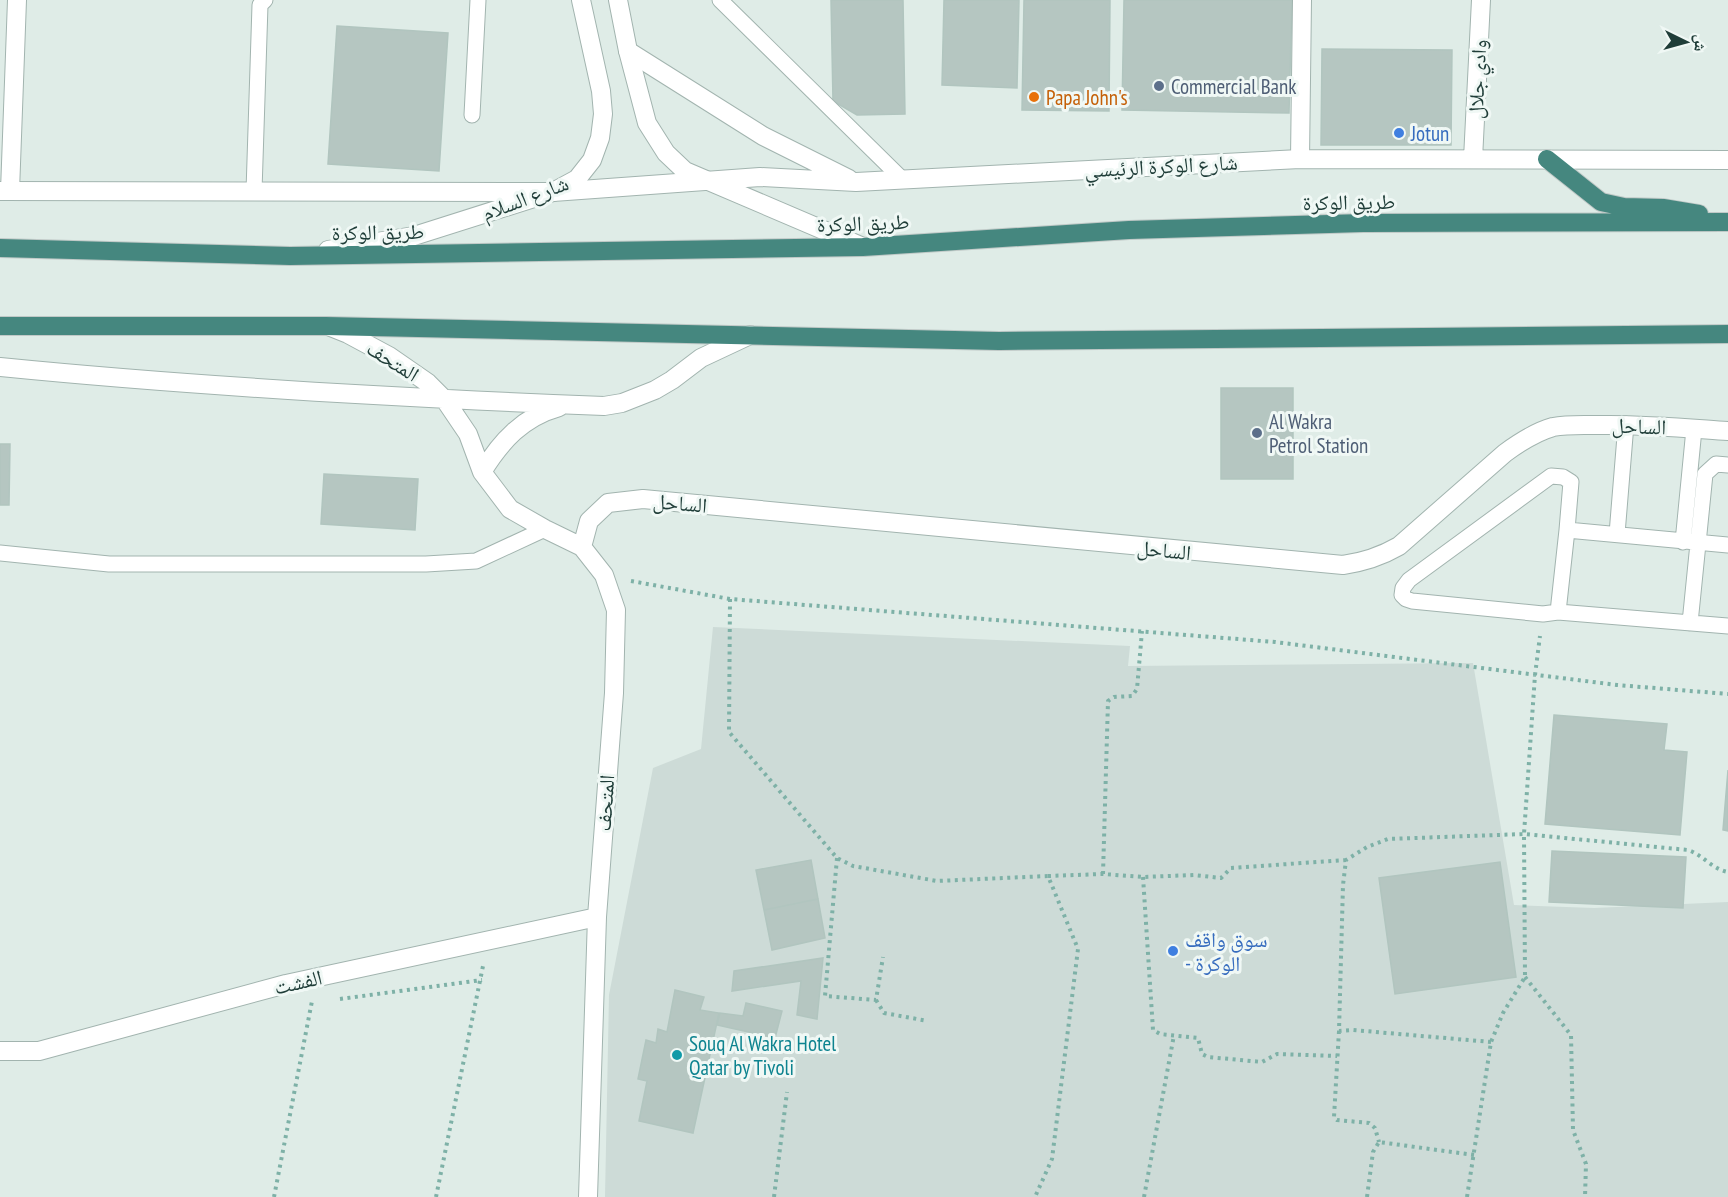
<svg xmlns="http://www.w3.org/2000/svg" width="1728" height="1197" font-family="'PT Sans Narrow','Noto Naskh Arabic',sans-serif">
<rect width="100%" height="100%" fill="#dfece7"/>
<path fill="#cddbd7" d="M713 627 1130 646 1128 666 1473 663 1514 905 1594 908 1728 902V1197H605L609 995 653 768 701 749Z"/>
<path fill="#b5c6c1" stroke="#b1c5bf" stroke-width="1.5" d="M831 0H903L905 114 857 115 833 101Z
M944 0H1019L1017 88 942 85Z
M1024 0H1110L1109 111 1022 110Z
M1124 0H1292L1289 113 1122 110Z
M337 26 448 33 439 171 328 164Z
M1322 49 1452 50 1451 145H1321Z
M1221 388H1293V479H1221Z
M0 444H10L9 505H0Z
M324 474 418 479 415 530 321 524Z
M1554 715 1667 724 1664 750 1687 752 1680 835 1545 824Z
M1728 770V831L1723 830Z
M1552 851 1686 857 1683 908 1549 902Z
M811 860 818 899 764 910 756 870Z
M1500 862 1516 977 1395 994 1379 878Z
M818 899 825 938 772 950 764 910Z
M823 958 817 1019 797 1015 801 981 732 991 734 971Z
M675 990 704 997 700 1010 719 1013 693 1133 639 1121 647 1081 638 1079 646 1040 656 1043 658 1029 667 1032Z
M746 1003 782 1011 775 1038 717 1025 720 1013 743 1016Z"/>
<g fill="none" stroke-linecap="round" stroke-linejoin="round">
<defs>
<path id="service" d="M720 0 903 180
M472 115 478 0
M254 191 260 5 265 0
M1617 534 1626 424
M1683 542 1694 429
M1728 545 1567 530 1571 482 1563 477 1551 476 1409 580 1403 588 1402 595 1406 599 1412 601 1543 614 1558 612 1728 626
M0 553 109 564H426L476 561 545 529
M1558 612 1567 530
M1690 623 1705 474 1716 464 1728 465"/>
<path id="minor" d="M628 51 763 136 849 179
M1300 159 1302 0
M1473 159 1481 0
M0 191 553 192 760 177 856 182 1300 159 1728 160
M10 191 17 0
M328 326 348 334 389 356 428 383 445 400 468 434 482 472 510 509 545 529 582 547 604 575 616 610 614 693 597 917 588 1197
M0 367C201 387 403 398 604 406L622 403 655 390 672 380 701 358 750 335
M482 472C501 441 523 417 559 407
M582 547 589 521 608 503 643 499 1343 565C1364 562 1380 557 1399 546L1505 453C1520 442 1535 432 1553 427 1568 424 1584 425 1599 425 1642 424 1685 428 1728 431
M0 1051H39L286 984 597 917"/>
<path id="tertiary" d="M618 0 628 51 647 123 666 153 685 171 863 247
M328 250 414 236 553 192 577 179 592 160 600 138 603 114 601 91 581 0"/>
<path id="trunk" d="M1547 159 1601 202 1624 207 1663 208 1699 214
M0 248 290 256 863 247 1129 230 1363 223 1728 222
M0 326H326L999 341 1728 334"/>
</defs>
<use href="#service" stroke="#a2b4af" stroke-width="17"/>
<use href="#minor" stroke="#a2b4af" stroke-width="20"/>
<use href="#tertiary" stroke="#a2b4af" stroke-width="20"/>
<use href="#trunk" stroke="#c0c9c7" stroke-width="20"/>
<path stroke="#7eb1a7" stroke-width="4" stroke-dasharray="3 4.5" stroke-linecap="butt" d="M631 581 730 599 1275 642 1617 685 1728 694
M730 599 729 732 837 858 853 866 937 881 1048 876 1078 949 1052 1159 1035 1197
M837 858 825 996 876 1000 883 957
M1103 874 1108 701 1114 697 1132 696 1137 689 1142 631
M1048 876 1103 874 1143 877 1194 875 1221 878 1231 868 1346 860
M1143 877 1153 1030 1160 1034 1198 1038 1202 1054 1208 1057 1262 1062 1277 1054 1337 1056
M1525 977 1571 1035 1573 1130 1586 1164 1585 1197
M340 999 482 980
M876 1000 884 1013 928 1021
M1339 1031 1334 1117 1337 1120 1369 1123 1375 1128 1379 1142
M1491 1042 1353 1030 1339 1031 1343 885 1346 860 1367 847 1388 839 1524 834 1688 850C1703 855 1712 869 1728 872
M274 1197 312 1001
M436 1197 483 966
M774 1197 787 1092
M1144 1197 1174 1035
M1367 1197 1373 1152 1379 1142 1474 1155
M1467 1197 1491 1042 1503 1013 1525 977 1524 834 1535 675 1540 636"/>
<use href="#service" stroke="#fff" stroke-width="15"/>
<use href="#minor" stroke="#fff" stroke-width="18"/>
<use href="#tertiary" stroke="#fff" stroke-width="18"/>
<use href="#trunk" stroke="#45877f" stroke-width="18"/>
</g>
<g fill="#5c6f8a" stroke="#f0f8f5" stroke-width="2">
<circle cx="1159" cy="86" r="6"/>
<circle cx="1257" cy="433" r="6"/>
</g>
<circle fill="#e8710a" stroke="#f0f8f5" stroke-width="2" cx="1034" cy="97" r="6"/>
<g fill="#3f7fe0" stroke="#f0f8f5" stroke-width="2">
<circle cx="1399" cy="133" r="6"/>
<circle cx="1173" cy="951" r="6"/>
</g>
<circle fill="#0f9aa8" stroke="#f0f8f5" stroke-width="2" cx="677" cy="1055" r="6"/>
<g text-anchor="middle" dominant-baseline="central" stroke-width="6" stroke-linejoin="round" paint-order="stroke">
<g font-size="21" fill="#1f3d38" stroke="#f0f8f5">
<text transform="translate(1477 79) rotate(-87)">وادي جلال</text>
<text transform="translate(1161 166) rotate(-3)">شارع الوكرة الرئيسي</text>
<text transform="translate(525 198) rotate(-21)">شارع السلام</text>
<text transform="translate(1349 202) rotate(-1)">طريق الوكرة</text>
<text transform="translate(863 223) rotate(-2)">طريق الوكرة</text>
<text transform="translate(378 232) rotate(-1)">طريق الوكرة</text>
<text transform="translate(393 361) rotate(32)">المتحف</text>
<text transform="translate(1639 426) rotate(2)">الساحل</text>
<text transform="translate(680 503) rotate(5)">الساحل</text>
<text transform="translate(1164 550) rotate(6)">الساحل</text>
<text transform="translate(605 803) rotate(-86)">المتحف</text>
<text transform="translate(298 982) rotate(-13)">الفشت</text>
</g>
<g font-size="21" fill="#4e5e75" stroke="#f0f8f5" text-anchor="start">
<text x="1171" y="86">Commercial Bank</text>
<text x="1269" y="421">Al Wakra<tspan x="1269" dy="24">Petrol Station</tspan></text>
</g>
<g font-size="21" fill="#c56008" stroke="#f0f8f5" text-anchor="start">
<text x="1046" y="97">Papa John's</text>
</g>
<g font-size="21" fill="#366cbe" stroke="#f0f8f5" text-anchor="start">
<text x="1411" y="133">Jotun</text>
<text x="1185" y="939">سوق واقف<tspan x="1185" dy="24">- الوكرة</tspan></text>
</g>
<g font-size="21" fill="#0d838f" stroke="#f0f8f5" text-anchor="start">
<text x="689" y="1043">Souq Al Wakra Hotel<tspan x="689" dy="24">Qatar by Tivoli</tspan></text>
</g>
</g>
<g transform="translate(1686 42) rotate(95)" stroke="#f0f8f5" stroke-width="4.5" paint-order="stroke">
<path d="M0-4.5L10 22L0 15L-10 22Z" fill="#1f3d38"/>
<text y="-9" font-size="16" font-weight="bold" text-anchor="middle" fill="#1f3d38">ش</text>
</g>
</svg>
